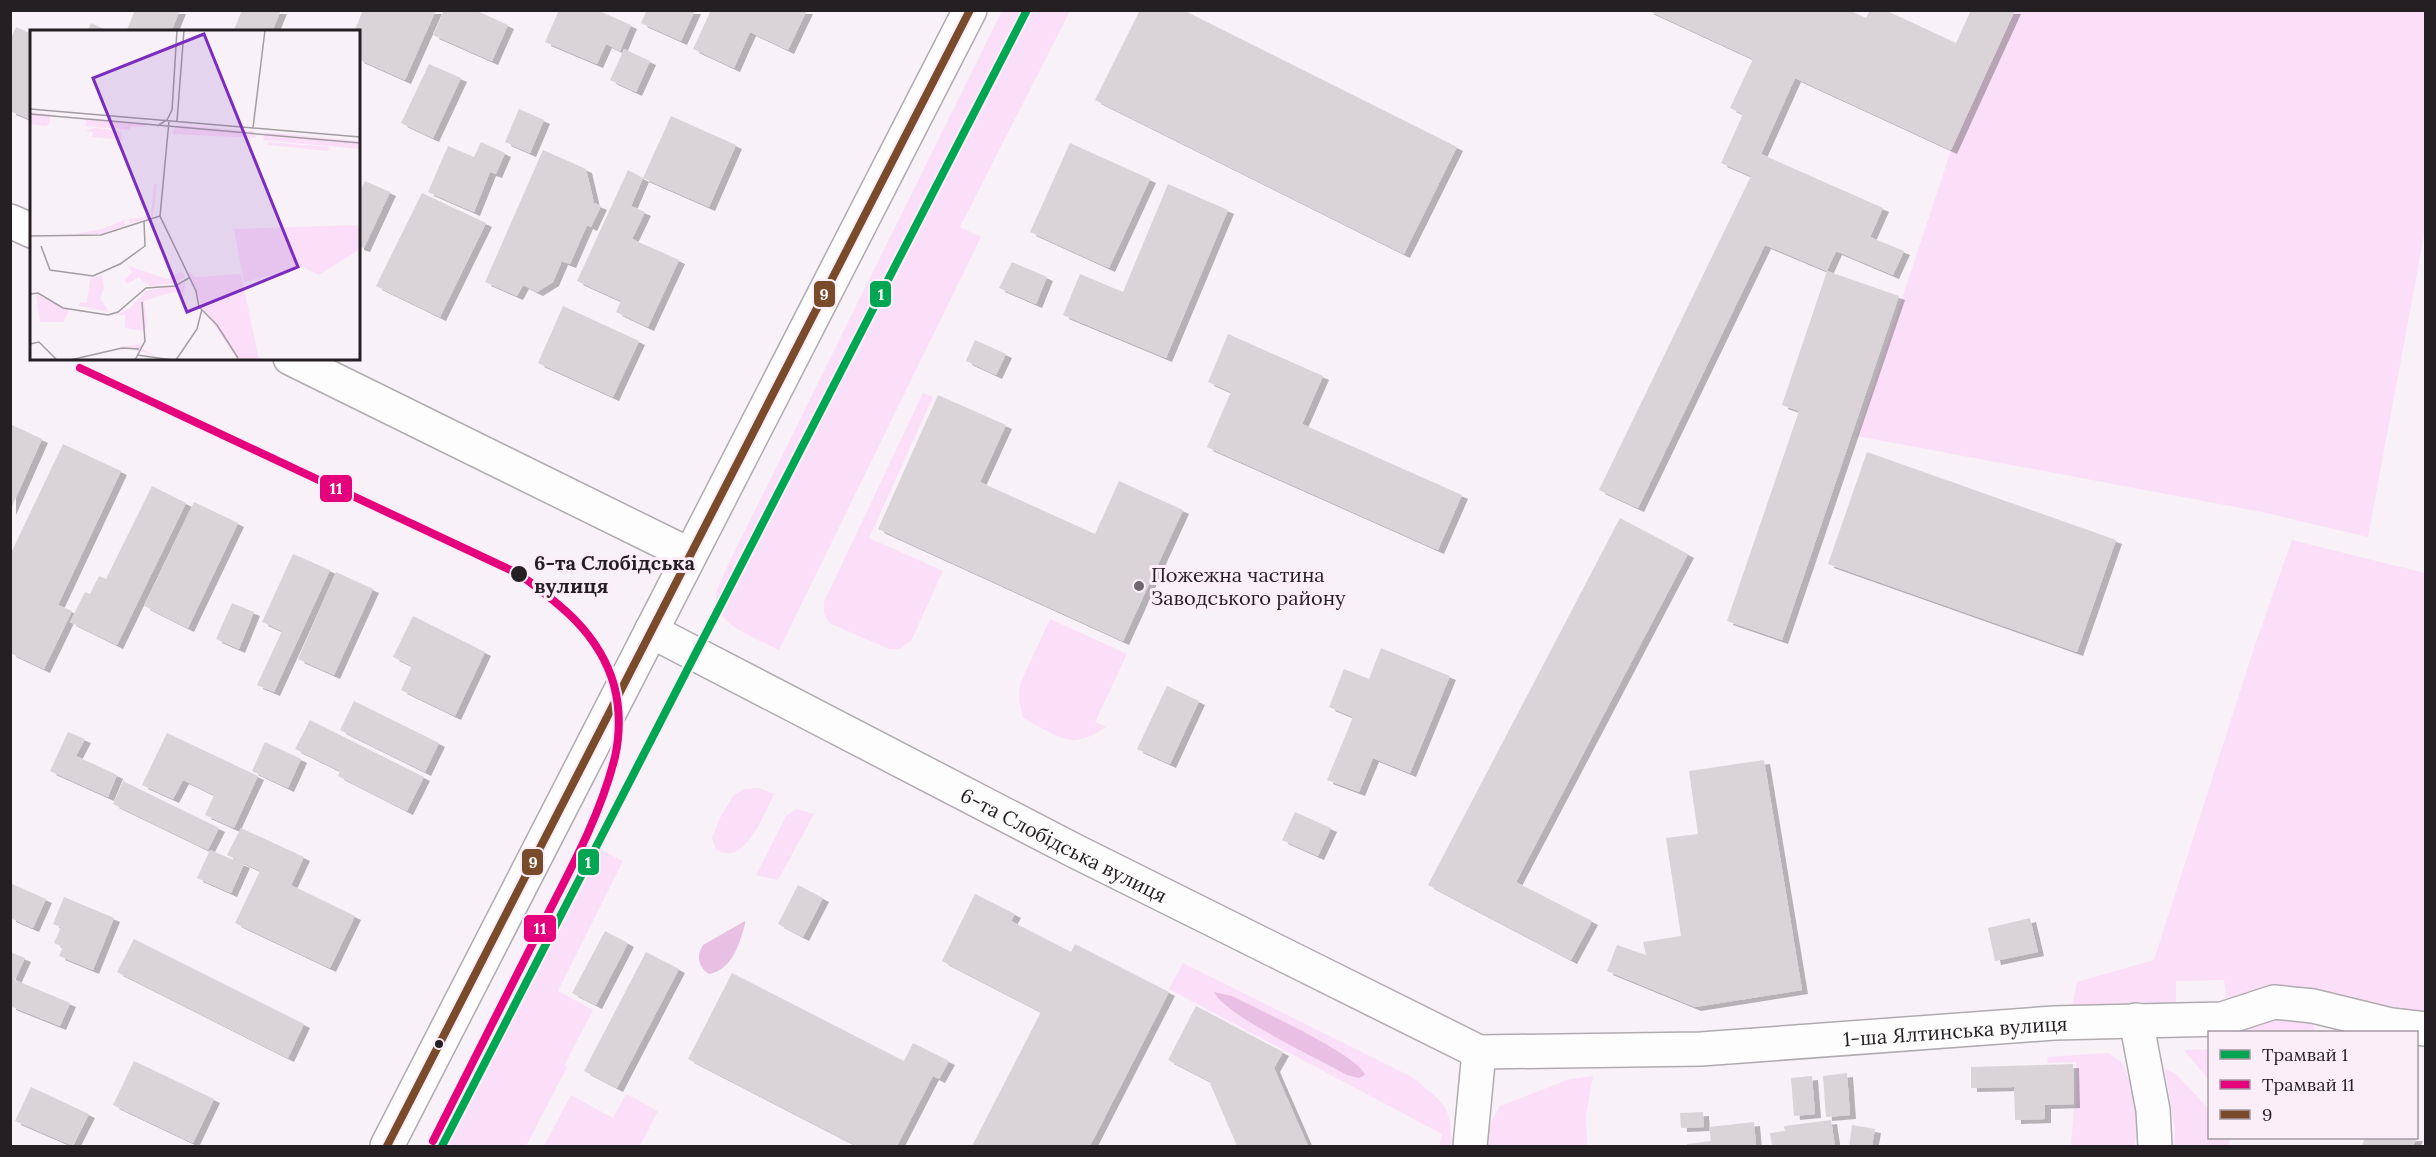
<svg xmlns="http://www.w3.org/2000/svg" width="2436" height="1157" font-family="Lora,serif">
<defs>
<filter id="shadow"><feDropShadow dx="6" dy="4" stdDeviation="0" flood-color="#0004"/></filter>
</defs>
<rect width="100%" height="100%" fill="#f8f1f7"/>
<path fill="#fbdef7" d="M1002 11H1070L960 227 981 237 779 650C757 638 713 625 716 595 717 588 722 579 724 573Z
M2015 11H2425V230L2368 537 2262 512 1857 436 1951 150Z
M923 393 933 397 869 538 943 571 911 641 900 649H889L829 623 824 613V602Z
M2292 540 2425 573V1021L2283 993 2226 999 2224 980 2176 981V1005L2072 1007 2077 982 2154 960 2254 648Z
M1050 619 1127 654 1095 722 1106 727C1069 752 1060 736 1023 718L1019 700 1020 684Z
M759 788 774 794C767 809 749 852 730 853 725 854 720 851 716 850L712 838 720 818 733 796 744 789Z
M796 809 814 814 778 880 756 875 786 816Z
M589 844 623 861 558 991 593 1010 564 1066 567 1067 526 1146H435Z
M1183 963 1412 1077C1443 1103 1452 1104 1451 1146H1439L1442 1134 1169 989Z
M2276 1015 2308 1017 2314 1026 2315 1032H2246V1021Z
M2209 1049H2210L2209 1080 2184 1050Z
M2109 1053 2122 1063 2132 1086 2138 1122 2134 1146H2071L2074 1107 2076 1106V1062L2047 1063 2048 1057Z
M2165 1069 2176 1074 2209 1109 2210 1138H2230L2229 1146H2174L2175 1131Z
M1593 1076 1586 1114 1587 1146H1484L1487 1130 1500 1106 1570 1079Z
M626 1094 658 1111 640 1146H544L571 1095 613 1118Z"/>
<path fill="#e8c0e3" d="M745 921V924C740 943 732 970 709 974 698 967 696 956 703 945Z
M1214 992 1232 996C1255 1008 1359 1055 1365 1075L1359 1078 1347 1075C1321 1060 1224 1015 1214 992Z"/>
<path fill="#dad4d9" filter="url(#shadow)" d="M135 10H180L171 32H126Z
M242 10H281L272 32H233Z
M363 10H436L405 80 358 59V32H354Z
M444 10H475L508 25 492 61 433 35Z
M559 10H597L631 25 620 51 606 44 597 64 545 42Z
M647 10H695L681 41 641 23Z
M711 10H807L788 50 750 32 734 68 693 49Z
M1140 10H1183L1457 147 1404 254 1095 100Z
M1647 10H1849L1866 18 1870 10H1885L1956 43 1971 10H2015L1951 150 1795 78 1761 154 1883 208 1870 237 1904 251 1893 275 1836 251 1827 271 1765 245 1638 508 1599 490 1751 176 1721 163 1743 114 1730 108 1753 59Z
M91 23 110 32H87Z
M16 27 32 34V120L10 111V40Z
M624 49 650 61 636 92 610 80Z
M429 64 461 78 433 138 401 123Z
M519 109 544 120 530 153 505 142Z
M671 116 736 145 709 207 643 178Z
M481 142 505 153 496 174 490 172 474 212 428 192 448 146 474 157Z
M1070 143 1150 179 1109 268 1030 232Z
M543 150 586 169 594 203 601 206 591 227 587 225 570 264 562 261 553 282 537 292 523 285 517 296 485 282Z
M628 170 643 178 631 206 645 212 632 239 679 260 648 327 616 312 621 301 577 281Z
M365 181 390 192 364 248 358 246V195Z
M1168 184 1228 210 1166 358 1063 315 1080 274 1123 292Z
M422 193 486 223 440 317 376 286Z
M1012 262 1047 277 1036 304 999 288Z
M1827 271 1899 296 1782 640 1727 621 1799 411 1782 405Z
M563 306 639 341 613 397 538 363Z
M1228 334 1323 376 1302 424 1462 495 1438 550 1207 447 1231 392 1208 382Z
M975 340 1006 354 996 375 966 361Z
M938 395 1006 425 980 482 1095 534 1119 481 1183 510 1123 641 878 529Z
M10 424 42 439 10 511Z
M63 444 121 471 58 605 72 611 44 669 10 653V555Z
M1867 452 2116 540 2077 652 1828 564Z
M152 486 186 503 117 645 70 622 85 592 90 594 99 576 106 579Z
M194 502 238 523 188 628 144 606Z
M1620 518 1688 554 1516 882 1592 921 1571 960 1428 885Z
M293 554 330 570 274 692 257 685 282 631 262 622Z
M336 572 373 589 334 675 298 659Z
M232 603 254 612 239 649 216 639Z
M413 616 485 652 455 716 401 690 412 666 393 657Z
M1381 648 1450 676 1410 773 1373 758 1359 792 1327 780 1353 717 1329 707 1344 669 1369 679Z
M1167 686 1199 701 1170 764 1137 749Z
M354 701 439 743 425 772 340 730Z
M310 720 424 777 407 811 338 776 340 771 295 749Z
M68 732 85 739 76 756 117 775 108 797 50 771Z
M167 733 258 776 234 828 205 815 214 795 183 780 173 799 142 785Z
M265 742 301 759 288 788 252 771Z
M1764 760 1802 990 1695 1007 1607 971 1617 945 1646 955 1643 942 1681 936 1666 838 1698 834 1689 771Z
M123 781 219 828 208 850 113 804Z
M1295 812 1331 828 1318 856 1282 840Z
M241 828 304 857 291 885 355 916 330 968 235 923 260 871 227 855Z
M210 850 244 864 231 893 197 878Z
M10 883 46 899 33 928 10 918Z
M798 885 823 898 803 937 778 924Z
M975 894 1015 914 1011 921 1071 952 1075 944 1169 992 1090 1146H972L1041 1012 942 961Z
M64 897 114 918 93 970 59 956 63 947 54 943 61 927 53 924Z
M2030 918 2038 952 1995 961 1988 928Z
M605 931 628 943 596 1005 572 993Z
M134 939 304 1024 288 1058 117 972Z
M10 952 25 958 15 980 70 1003 60 1026 10 1006Z
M646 952 679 969 617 1088 584 1071Z
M732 973 904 1061 913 1043 949 1061 939 1079 933 1076 897 1146H857L688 1059Z
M1196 1006 1283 1052 1274 1068 1308 1146H1237L1209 1081 1168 1060Z
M134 1061 214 1099 193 1143 113 1105Z
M2073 1064 2074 1104 2045 1105V1119L2015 1120 2014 1087 1971 1088V1067Z
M1847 1073 1850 1115 1826 1117 1823 1076Z
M1812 1076 1815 1114 1794 1116 1791 1078Z
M31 1087 89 1114 73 1146 15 1121Z
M1703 1112 1704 1127 1681 1128 1680 1113Z
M1831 1120 1835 1146H1772L1770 1133 1785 1131 1784 1126Z
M1754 1122 1756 1146H1687V1144L1711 1141 1709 1127Z
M1852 1125 1875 1129 1872 1146H1849Z
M2417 1137 2413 1146H2362L2365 1138Z"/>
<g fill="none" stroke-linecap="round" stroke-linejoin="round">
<defs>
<g id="street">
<path id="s1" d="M651 631 1075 851 1479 1052 1701 1049 2054 1023 2222 1019 2274 1002 2313 1006 2391 1025 2426 1029"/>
<path d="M2136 1020 2153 1110 2155 1146"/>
<path d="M1470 1146 1479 1052"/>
</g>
<path id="secondary" d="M10 221 32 231
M290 358 690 555
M387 1146 970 10"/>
</defs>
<use href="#street" stroke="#afabaf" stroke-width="36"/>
<use href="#secondary" stroke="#afabaf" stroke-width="36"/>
<use href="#street" stroke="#fefdfe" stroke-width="33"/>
<use href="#secondary" stroke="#fefdfe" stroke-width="33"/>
<defs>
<path id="bus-1" d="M387 1146 970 10"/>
</defs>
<use href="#bus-1" stroke="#fbeef9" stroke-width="12"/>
<use href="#bus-1" stroke="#7a4b2a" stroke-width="8"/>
<defs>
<path id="tram-1" d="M442 1146 1027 10"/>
<path id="tram-2" d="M80 368 519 574C560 604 599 633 614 685 620 708 620 734 615 757 600 817 569 872 541 927 505 998 469 1070 433 1141"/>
</defs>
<use href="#tram-1" stroke="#fbeef9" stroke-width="12"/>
<use href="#tram-2" stroke="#fbeef9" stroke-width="12"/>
<use href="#tram-1" stroke="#00a651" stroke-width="8"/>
<use href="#tram-2" stroke="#e5007d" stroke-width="8"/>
</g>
<g fill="#241f23" stroke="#fbeef9" stroke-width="2">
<circle cx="519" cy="574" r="9"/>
<circle cx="439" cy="1044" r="5"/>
</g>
<circle fill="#6e686d" stroke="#fbeef9" stroke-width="2" cx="1139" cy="586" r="6"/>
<g text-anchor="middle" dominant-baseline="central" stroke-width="6" stroke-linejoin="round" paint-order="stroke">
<g font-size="20" font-weight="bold" fill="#241f23" stroke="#fbeef9" text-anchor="start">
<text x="534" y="562">6-та Слобідська<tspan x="534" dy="23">вулиця</tspan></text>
</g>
<g font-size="20" fill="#241f23" stroke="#fbeef9" text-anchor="start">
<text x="1151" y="574">Пожежна частина<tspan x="1151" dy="23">Заводського району</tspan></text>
</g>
<g font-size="20" fill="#241f23" stroke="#fbeef9">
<text stroke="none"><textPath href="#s1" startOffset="465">6-та Слобідська вулиця</textPath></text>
<text stroke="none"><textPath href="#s1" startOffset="1406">1-ша Ялтинська вулиця</textPath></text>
</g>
</g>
<g transform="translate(30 30)">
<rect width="330" height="330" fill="#f8f1f7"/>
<path d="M0 82 20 84V93L16 96 0 94ZM57 88 116 93 115 97 101 96 100 100 55 96ZM147 95 223 101 226 108 142 104ZM65 98 91 101 93 110 62 107 63 102 55 101ZM235 102 330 111V119L233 110ZM238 112 299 117 298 121 238 115ZM124 154H127L123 186 101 194 98 189 94 191 95 196 71 204H45L72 199 94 190 121 186ZM327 195 330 198V219L289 245 273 237 214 252 204 199ZM99 236 137 249 152 241 155 247 145 253 119 256 109 242 118 256 109 247 97 254 94 249 102 243ZM158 241 165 247 211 244 229 330 207 329 173 279ZM72 245 74 258 70 268 79 282 49 276 50 272 57 273 60 249ZM155 253 154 267 151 262H143L114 271 117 290 112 319 125 325 91 317 113 314 114 301 95 298V285H87L100 278 116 261ZM6 264 39 280 33 292H10Z" fill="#fbdef7"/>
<path fill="none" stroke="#a39da2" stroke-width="1.5" d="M0 79 330 107M0 84 330 113M139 91 130 186 166 261 169 277 187 295 208 328M147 91 154 0M127 96 137 90 142 80 147 0M223 98 235 0M0 206 71 205 130 186M11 216 20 240 63 246 90 234 115 216 114 191M0 264 8 263 33 278 78 285 88 282 116 258 145 256 159 248M0 314 9 312 27 330M107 325 143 330M40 330 92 318 109 319M105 330 115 311 112 272M146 330 167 299 172 279"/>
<path fill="#7b2cbf" fill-opacity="0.15" stroke="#7b2cbf" stroke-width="3" d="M174 4 268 237 157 282 63 48Z"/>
<rect width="330" height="330" fill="none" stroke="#241f23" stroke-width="3"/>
</g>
<g stroke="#fbeef9" stroke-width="2">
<rect x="813" y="280" width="23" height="28" rx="6" fill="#7a4b2a"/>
<rect x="869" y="280" width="23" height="28" rx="6" fill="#00a651"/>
<rect x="319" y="474" width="34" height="29" rx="6" fill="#e5007d"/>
<rect x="521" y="848" width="23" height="28" rx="6" fill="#7a4b2a"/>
<rect x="577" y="848" width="23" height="28" rx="6" fill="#00a651"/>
<rect x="523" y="914" width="34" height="29" rx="6" fill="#e5007d"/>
</g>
<g font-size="16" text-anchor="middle" font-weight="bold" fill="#fff">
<text x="824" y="300">9</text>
<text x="881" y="300">1</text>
<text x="336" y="494">11</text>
<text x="533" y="868">9</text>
<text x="588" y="868">1</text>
<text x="540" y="934">11</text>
</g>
<rect width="2436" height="1157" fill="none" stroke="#241f23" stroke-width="24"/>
<rect x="2208" y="1031" width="210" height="108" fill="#fbeef9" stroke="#a59ba3" stroke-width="1.5"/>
<rect x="2220" y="1050" width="30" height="9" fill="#00a651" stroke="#a59ba3" stroke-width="1.5"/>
<text x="2262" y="1061" font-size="18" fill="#241f23">Трамвай 1</text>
<rect x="2220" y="1080" width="30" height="9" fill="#e5007d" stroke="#a59ba3" stroke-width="1.5"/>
<text x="2262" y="1091" font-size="18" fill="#241f23">Трамвай 11</text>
<rect x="2220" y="1110" width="30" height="9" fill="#7a4b2a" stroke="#a59ba3" stroke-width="1.5"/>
<text x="2262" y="1121" font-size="18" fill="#241f23">9</text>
</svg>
